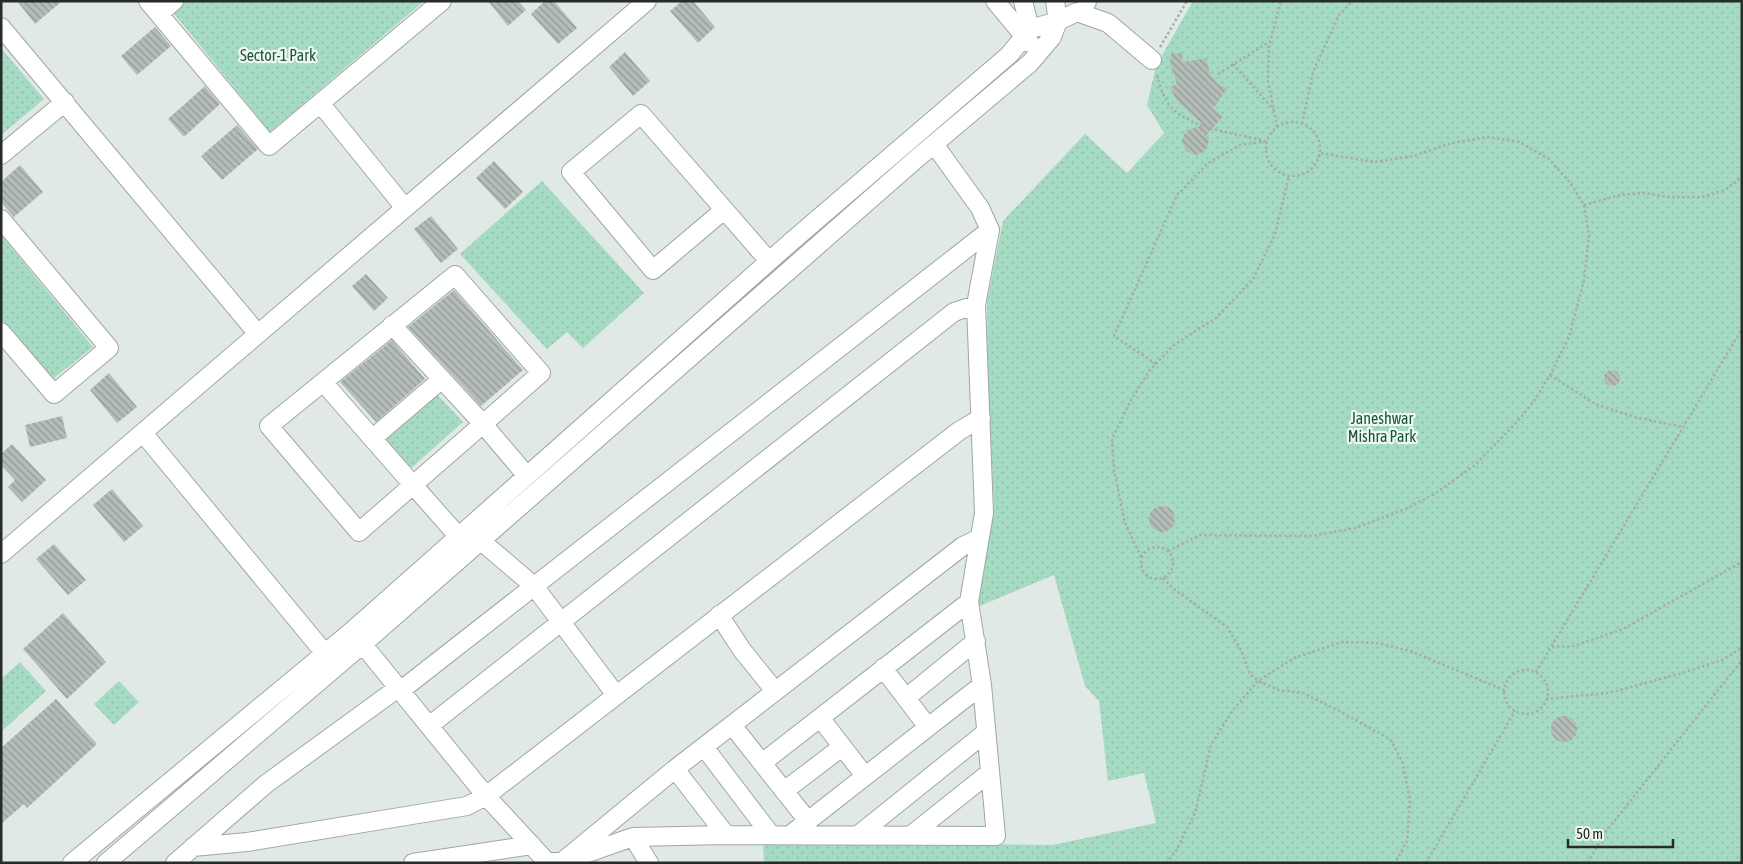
<svg xmlns="http://www.w3.org/2000/svg" width="1743" height="864" font-family="'Asap Condensed',sans-serif">
<defs>
<pattern id="park-dots" width="8" height="8" patternUnits="userSpaceOnUse" patternTransform="scale(1.25)"><rect width="8" height="8" fill="#a6dbc3"/><path d="M2 2h.1M6 6h.1" fill="none" stroke="#8fbca8" stroke-width="1.8" stroke-linecap="round"/></pattern>
<pattern id="building-back-hatch" width="6" height="6" patternUnits="userSpaceOnUse" patternTransform="scale(1.25)"><rect width="6" height="6" fill="#b4bdb8"/><path d="M-1 5l2 2M0 0l6 6M5-1l2 2" fill="none" stroke="#929a96"/></pattern>
</defs>
<rect width="100%" height="100%" fill="#e0e9e5"/>
<path fill="url(#park-dots)" d="M183 1H424L270 132 172 11Z
M1193 1H1742V863H764L763 844 834 842 1053 845 1156 823 1144 773 1108 781 1099 701 1085 686 1054 575 975 608 994 507 988 379 987 301 1003 221 1085 134 1127 173 1164 133 1147 105 1156 66Z
M1 48 44 99 1 135Z
M542 181 644 293 583 348 567 332 547 349 460 254Z
M1 235 93 347 53 379 1 319Z
M434 391 463 422 409 470 381 437Z
M20 662 46 691 1 732V679Z
M119 681 139 702 114 725 94 704Z"/>
<path fill="url(#building-back-hatch)" d="M17 1H62L35 24Z
M488 1H518L526 10 508 26Z
M545 1H554L577 28 558 44 531 14Z
M682 1H693L715 27 698 43 670 11Z
M155 27 171 46 137 75 121 56Z
M625 52 650 81 633 96 609 67Z
M1182 53 1183 62 1206 58 1210 74 1217 83 1227 89 1213 109 1223 116 1206 136 1209 141 1205 151 1196 155 1186 151 1182 140 1186 131 1203 125 1177 101 1170 87 1177 84 1170 63 1171 54Z
M205 86 220 104 184 137 168 119Z
M237 125 258 149 222 180 201 156Z
M494 161 523 192 505 209 476 178Z
M20 165 43 192 14 217 1 202V182Z
M431 216 458 249 441 263 414 229Z
M366 274 388 298 374 311 352 286Z
M454 290 523 370 481 406 408 327Z
M392 340 425 379 376 422 340 382Z
M1604 378a8 8 0 1 1 16 0a8 8 0 1 1-16 0Z
M109 373 137 407 117 423 90 390Z
M62 416 67 438 30 447 25 425Z
M12 444 46 480 22 502 8 487 15 480 1 465V454Z
M112 489 143 526 124 542 93 505Z
M1149 519a13 13 0 1 1 26 0a13 13 0 1 1-26 0Z
M54 544 86 580 68 595 36 559Z
M63 613 106 662 67 699 23 649Z
M56 699 97 744 27 808 24 804 1 824V748Z
M1551 729a13 13 0 1 1 26 0a13 13 0 1 1-26 0Z"/>
<g fill="none" stroke-linecap="round" stroke-linejoin="round">
<defs>
<path id="minor" d="M148 1 269 146 442 1
M995 1 1030 43
M1087 1V2
M159 14 174 1
M1 27 258 334
M1030 29 1058 21 1077 12 1108 23 1152 60
M320 103 405 208
M1 155 65 102
M724 210 653 270 571 172 641 114 769 261
M1 219 109 348 54 394 1 332
M323 382 413 485 483 424 392 325
M143 433 332 662
M373 438 442 379
M459 537 413 485 359 532 269 426 455 275 541 373 483 424 527 476
M481 541 534 586 616 695
M1 554 647 1
M719 615 742 650 775 691
M356 636 486 796 547 862H562L633 837 649 863
M883 668 928 727
M400 691 990 230
M906 698 976 641
M821 719 865 776
M732 725 808 821
M429 726 954 312 976 305
M704 747 771 835
M762 763 969 602
M675 769 726 835
M784 791 842 747
M790 835 982 685
M857 836 985 733
M910 836 989 773
M633 837 726 835 996 836 982 685 969 602 984 513 976 305 990 230 980 208 934 144
M193 847 247 842 467 806 486 796 959 431 981 418
M562 862 675 769 963 546 978 539
M72 863 352 631 792 241 1009 55 1030 29 1023 1
M106 863 363 644 915 160 1030 63 1052 37 1058 21 1055 1
M175 863 266 784 398 688
M413 863 532 845"/>
</defs>
<use href="#minor" stroke="#9fa7a3" stroke-width="20"/>
<path stroke="#a6adaa" stroke-width="2.5" stroke-dasharray="2.5 2.5" stroke-linecap="butt" d="M1160 47 1187 1
M1233 64 1274 110
M1218 74 1269 42
M1157 75C1160 86 1163 98 1171 107 1193 130 1236 133 1265 141
M1266 149a27 27 0 1 1 54 0a27 27 0 1 1-54 0Z
M1302 124 1313 72 1339 15 1352 1
M1277 127 1268 81 1269 46 1281 1
M1584 205 1620 195 1644 193 1668 197H1702L1725 190 1742 177
M1156 364 1114 336 1177 195 1208 163 1240 145 1268 141
M1550 375 1595 404 1638 418 1683 427
M1141 563a16 16 0 1 1 32 0a16 16 0 1 1-32 0Z
M1168 551 1200 535 1313 536 1355 528 1408 508 1436 493 1475 465 1517 422 1534 401 1550 375 1569 337 1584 280 1589 236 1584 205 1571 184 1549 159 1519 142 1488 137 1452 143 1413 156 1375 162 1320 153
M1141 557 1125 523 1114 470 1112 439 1131 400 1150 370 1174 345 1216 318 1253 279 1275 234 1289 176
M1163 578 1175 590 1227 627 1241 650 1250 674 1258 681 1279 690 1303 693 1341 712 1390 739 1402 761 1410 799 1407 841 1395 863
M1552 647 1574 646 1623 629 1742 562
M1504 692a22 22 0 1 1 44 0a22 22 0 1 1-44 0Z
M1536 672 1742 329
M1546 699 1608 693 1679 674 1722 660 1742 648
M1166 863 1176 851 1195 813 1211 745 1232 711 1258 681 1294 658 1342 642 1378 643 1410 651 1504 690
M1426 863 1515 711
M1588 863 1604 834 1742 660"/>
<use href="#minor" stroke="#fff" stroke-width="18"/>
</g>
<g text-anchor="middle" dominant-baseline="central" stroke-width="4.5" stroke-linejoin="round" paint-order="stroke">
<g font-size="16" fill="#1b553f" stroke="#eef7f2">
<text x="278" y="55">Sector-1 Park</text>
<text x="1382" y="418">Janeshwar<tspan x="1382" dy="18">Mishra Park</tspan></text>
</g>
</g>
<rect width="1743" height="864" fill="none" stroke="#272b29" stroke-width="5"/>
<path d="M1568 839v8h105v-8" fill="none" stroke="#272b29" stroke-width="2.5"/>
<text x="1576" y="839" font-size="15" fill="#272b29" stroke="#eef7f2" stroke-width="4" paint-order="stroke">50 m</text>
</svg>
